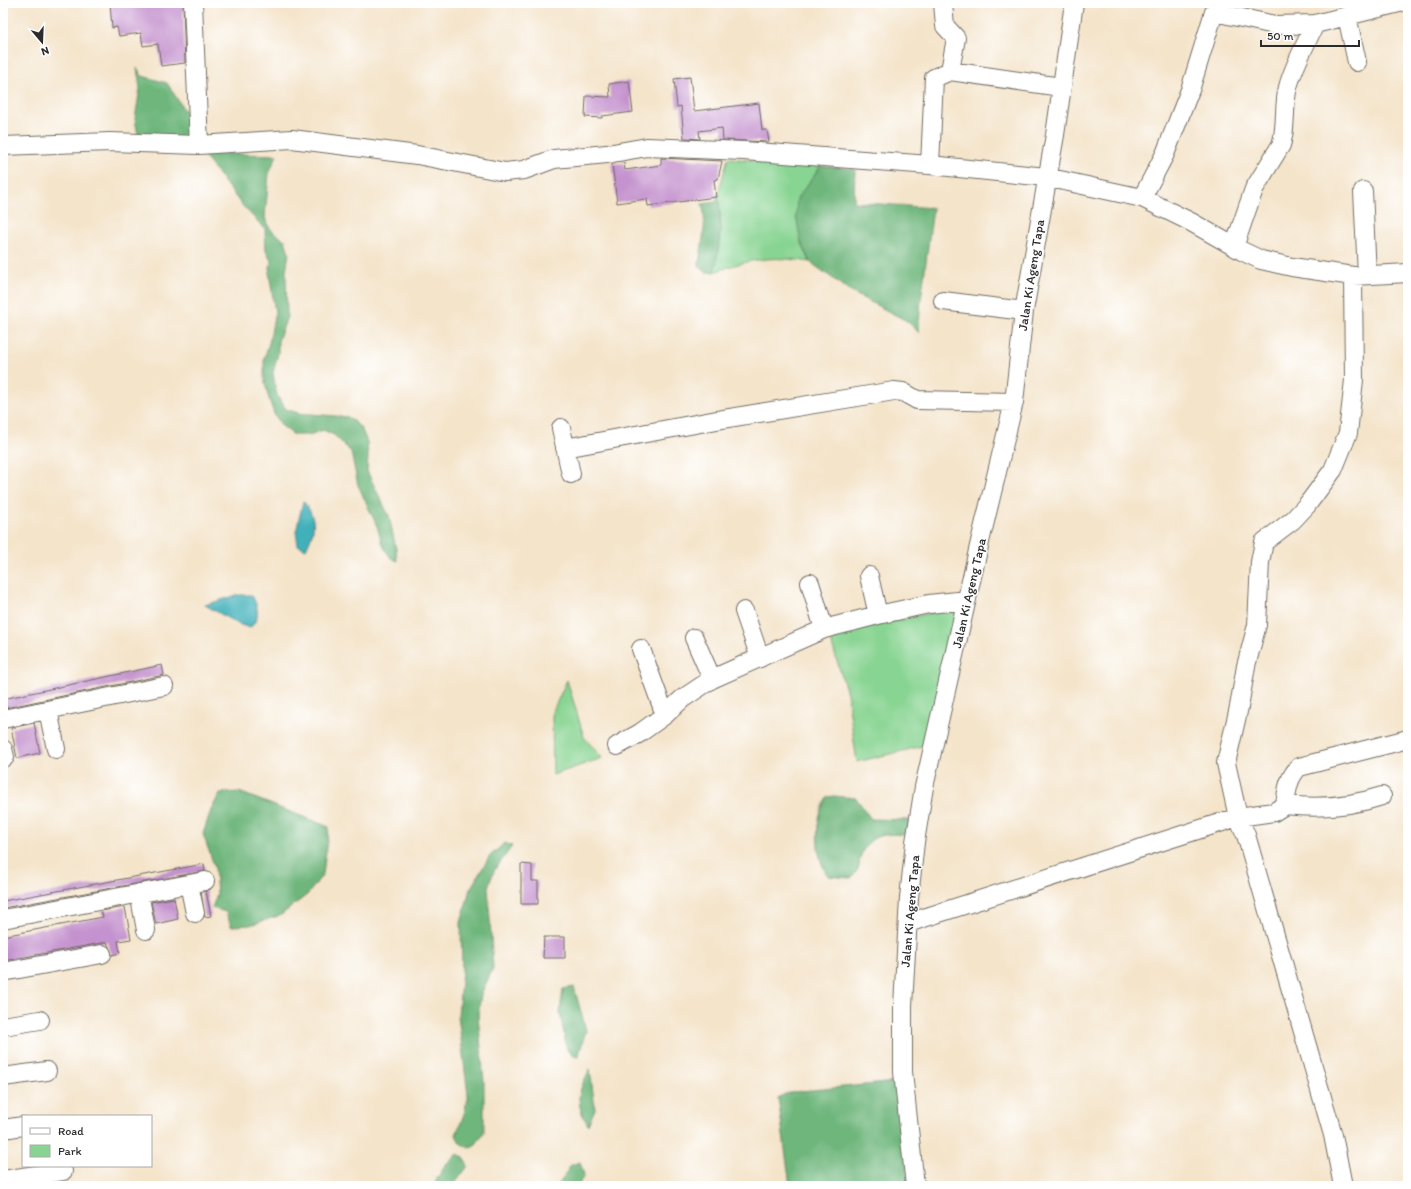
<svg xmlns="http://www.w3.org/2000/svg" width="1411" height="1189" font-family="Itim,sans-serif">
<rect width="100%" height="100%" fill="#fff"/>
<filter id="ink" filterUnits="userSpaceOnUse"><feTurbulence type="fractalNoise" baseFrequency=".025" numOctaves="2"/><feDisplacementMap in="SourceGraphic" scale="8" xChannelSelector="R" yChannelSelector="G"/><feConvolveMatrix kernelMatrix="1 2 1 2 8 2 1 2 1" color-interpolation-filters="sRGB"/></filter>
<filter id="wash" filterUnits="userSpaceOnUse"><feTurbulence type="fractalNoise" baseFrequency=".012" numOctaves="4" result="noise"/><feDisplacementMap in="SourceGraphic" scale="16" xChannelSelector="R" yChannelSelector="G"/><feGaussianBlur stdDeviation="0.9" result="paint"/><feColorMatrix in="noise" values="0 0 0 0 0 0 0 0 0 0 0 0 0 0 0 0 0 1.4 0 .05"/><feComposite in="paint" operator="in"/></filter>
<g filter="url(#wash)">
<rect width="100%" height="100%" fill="#f4e4ca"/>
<path fill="#88d492" stroke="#5a805e" d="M728 158 821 166 818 173 807 185 801 242 810 262C771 255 751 259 714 272L721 227 718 194Z
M959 607 927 745 857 762 847 693 830 638 846 631Z
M567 680 584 737 602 758 553 775 552 713Z"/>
<path fill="#6eb67c" stroke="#4c7054" d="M137 68 142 76 167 83 190 119 191 138 138 135 135 119 140 88Z
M202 153 277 155 269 173 265 217C267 228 275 234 285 240L289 253 286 271 287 317 278 341V353L273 373 277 396 286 409 298 413 348 417 361 428 367 442 368 456 367 471 389 516 396 549 397 561 390 557 382 544 377 526 358 485 351 452 334 435 323 430 309 435H294L282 426 274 414 268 396 264 378V359L269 343 275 312 269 272 271 260 266 250 265 229 241 204Z
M821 166 855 169 854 202 933 208 920 308 919 333 907 321 853 293 810 262 801 242 796 216 797 199Z
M718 194C722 220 720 246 714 272H705L699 265C701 246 708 223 702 204L716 202Z
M239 792 329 827 323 874 308 894 281 915 250 925 231 926 226 912 212 908 217 894 215 868 203 834 211 810 220 793Z
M834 796 856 798 871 819 910 820 907 835C888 834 871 832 862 853 856 866 864 864 851 878L828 876C814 855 814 818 827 797Z
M505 843 512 846 494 871 488 887 493 968 481 994 478 1015 484 1082V1132L476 1144 469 1148 460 1143 456 1135 464 1114 468 1095 458 1015 462 971 461 923 470 889 490 856Z
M574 987 586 1030 578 1058 567 1050 560 1013 563 989Z
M590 1069 595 1109 588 1125C574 1101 578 1092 590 1069Z
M896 1082 909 1186H790L778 1098 785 1094 801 1091Z
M457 1154 464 1157 468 1166 453 1186H433L445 1165Z
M580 1162 584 1175 578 1186H558L571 1165Z"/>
<path fill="#40b0ba" stroke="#366e72" d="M303 501C318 519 315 530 306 549L298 545 296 532Z
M237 595H252C258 607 261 617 250 628L238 624 205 605Z"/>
<g id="blocks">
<path fill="#c492ce" d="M110 3H183L185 63 161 66 158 44 143 46 141 33 119 36 117 27 112 28Z
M690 77 694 111 759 103 762 130H767L769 142 723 140 722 128 699 131 700 139 684 138 681 106 677 107 674 79Z
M629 81 633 112 602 116V118L585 117 586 96 610 97 609 84Z
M661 158 722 161 718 179 714 180 716 197 648 206 647 199 617 203 612 164 624 163 625 170 661 165Z
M162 665 164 675 5 708 3 699Z
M34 723 40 753 17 758 11 728Z
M204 864 205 871 3 908V901Z
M521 864 532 865V881H538V904H521Z
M206 891 211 916 205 917 201 892Z
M174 898 178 919 156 924 151 902Z
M125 907 131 939 118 941 120 953 112 955 107 942 3 961V936L103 917 101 911Z
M544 937H565V958H543Z"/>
</g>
</g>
<g filter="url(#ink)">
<use href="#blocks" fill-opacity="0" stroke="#716c63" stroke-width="1"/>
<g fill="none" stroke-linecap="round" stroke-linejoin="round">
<defs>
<path id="minor" d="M193 3 199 145
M943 3 945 26 956 38 950 71
M1347 16 1357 62
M3 146 110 142 199 145 292 139 417 155 505 172 524 170 554 159 607 154 647 147 744 151 930 165 1046 177 1142 198 1191 222 1242 251 1261 260 1292 267 1353 276 1408 273
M930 165 934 78 950 71 1061 87
M1363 191 1367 275
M1142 198 1165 154 1190 90 1214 12 1275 25 1315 24 1399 3
M1234 247 1254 189 1281 145C1287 127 1283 106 1288 87 1294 65 1306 44 1315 24
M943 301 1024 311
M561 428 571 474
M565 448 717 420 894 391 903 392 917 400 1014 402
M869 576 878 615
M810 583 824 629
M744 611 760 658
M694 638 712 679
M641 649 665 715
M48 710 56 749
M3 719 164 686
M617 746 640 733 665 715 682 699 712 679 824 629 878 615 929 604 967 600
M3 749 5 757H3
M1285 805C1319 809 1349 807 1382 796
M189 884 195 913
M139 893 146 930
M3 919 205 881
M908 923 1238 817 1274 812 1285 805C1287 790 1288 778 1299 767L1408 739
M3 972 102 954
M3 1026 40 1020
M3 1077 47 1071
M3 1129 23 1126
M3 1180 63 1171
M915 1186 903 1072V1006L909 898 915 842 924 787 979 546 1014 402 1024 311 1055 135 1074 3
M1343 1186 1333 1135 1246 835 1238 817 1226 763 1239 707 1246 666 1257 625 1260 562 1264 542 1293 520 1307 505 1333 470 1348 433 1354 380 1353 276"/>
</defs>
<use href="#minor" stroke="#716c63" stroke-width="20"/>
<use href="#minor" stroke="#fff" stroke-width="18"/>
</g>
</g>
<g text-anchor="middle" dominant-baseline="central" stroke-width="3" stroke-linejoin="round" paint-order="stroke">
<g font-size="13" fill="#2b2b2b" stroke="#fff">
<text transform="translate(1031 275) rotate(-81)">Jalan Ki Ageng Tapa</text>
<text transform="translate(969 593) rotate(-77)">Jalan Ki Ageng Tapa</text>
<text transform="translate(910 911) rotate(-85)">Jalan Ki Ageng Tapa</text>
</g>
</g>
<rect width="1411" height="1189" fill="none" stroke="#fff" stroke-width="16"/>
<rect x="22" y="1115" width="130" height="52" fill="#ffffff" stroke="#aaaaaa"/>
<rect x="30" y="1128" width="20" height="6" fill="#ffffff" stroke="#aaaaaa"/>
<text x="58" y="1135" font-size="12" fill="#2b2b2b">Road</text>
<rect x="30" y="1145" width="20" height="12" fill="#88d492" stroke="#aaaaaa"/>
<text x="58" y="1155" font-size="12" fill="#2b2b2b">Park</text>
<g transform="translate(42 42) rotate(161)" stroke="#ffffff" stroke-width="3" paint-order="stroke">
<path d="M0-3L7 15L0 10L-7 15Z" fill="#2b2b2b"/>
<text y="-6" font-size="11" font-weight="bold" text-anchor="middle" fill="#2b2b2b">N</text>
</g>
<path d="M1261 40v6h98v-6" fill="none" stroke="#2b2b2b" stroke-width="2"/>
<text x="1267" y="40" font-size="12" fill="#2b2b2b" stroke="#ffffff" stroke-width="3" paint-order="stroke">50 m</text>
</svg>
